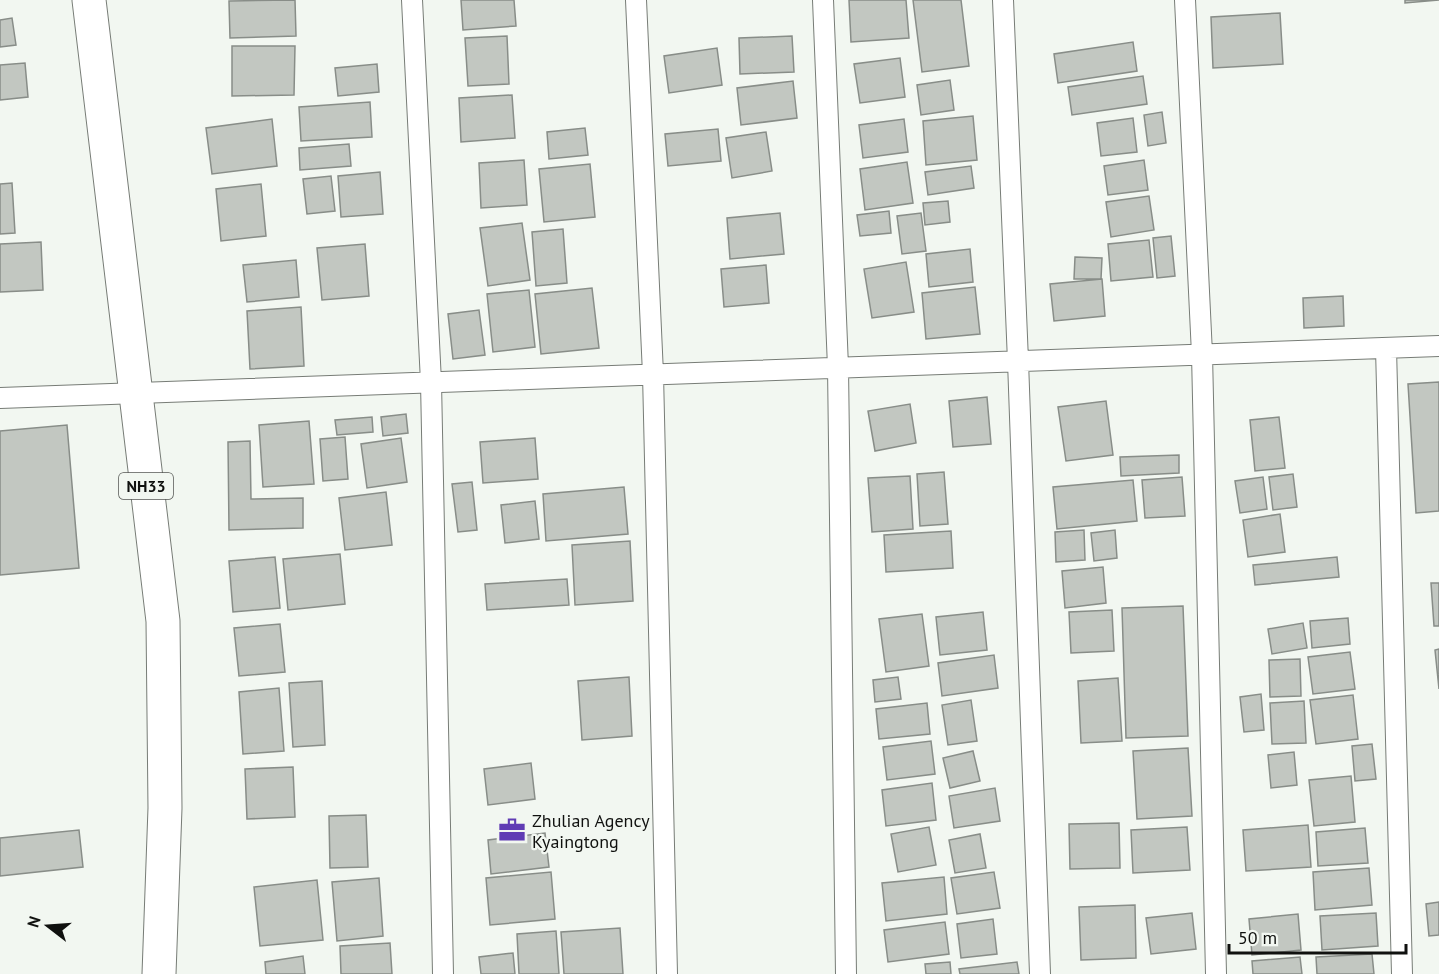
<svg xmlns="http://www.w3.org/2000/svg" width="1439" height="974" font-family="'PT Sans',sans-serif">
<rect width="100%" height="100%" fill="#f2f7f1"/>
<path fill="#c2c7c1" stroke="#888d88" stroke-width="1.5" d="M295 0 296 36 230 38 229 1Z
M461 0H514L516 26 463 30Z
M849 0H906L909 38 851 42Z
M913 0H961L969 66 922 72Z
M1405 0H1439L1405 3Z
M1280 13 1283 64 1213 68 1211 17Z
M12 18 16 45 0 47V20Z
M507 36 509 84 468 86 465 38Z
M792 36 794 72 740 74 739 38Z
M1133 42 1137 71 1058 83 1054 54Z
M232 46H295L294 95 232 96Z
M717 48 722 85 669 93 664 56Z
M900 58 905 97 860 103 854 64Z
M25 63 28 97 0 100V65Z
M377 64 379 92 338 96 335 68Z
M1143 76 1147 104 1072 115 1068 87Z
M950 80 954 110 921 115 917 85Z
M793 81 797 118 741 125 737 88Z
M512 95 515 138 461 142 459 98Z
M370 102 372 137 301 141 299 107Z
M1162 112 1166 143 1148 146 1144 115Z
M973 116 977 160 926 165 923 121Z
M1133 118 1137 152 1101 156 1097 123Z
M272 119 277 166 212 174 206 128Z
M904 119 908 152 863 158 859 125Z
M585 128 588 155 549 159 547 132Z
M718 129 721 161 668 166 665 134Z
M766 132 772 171 732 178 726 138Z
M349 144 351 166 300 170 299 148Z
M524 160 527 205 481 208 479 163Z
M1144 160 1148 190 1108 195 1104 166Z
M907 162 913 203 865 210 860 169Z
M590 164 595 217 544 222 539 169Z
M971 166 974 188 928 195 925 172Z
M380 172 383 214 341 217 338 176Z
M331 176 335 211 307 214 303 179Z
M12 183 15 233 0 234V184Z
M261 184 266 236 221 241 216 189Z
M1149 196 1154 230 1111 237 1106 202Z
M948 201 950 222 925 225 923 203Z
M889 211 891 233 860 236 857 215Z
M780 213 784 254 730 259 727 218Z
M921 213 926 251 902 254 897 216Z
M522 223 530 280 488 286 480 228Z
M563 229 567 283 536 286 532 232Z
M1171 236 1175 276 1157 278 1153 238Z
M1149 240 1153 277 1111 281 1108 244Z
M41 242 43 290 0 292V244Z
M365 244 369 296 322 300 317 248Z
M970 249 973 282 929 287 926 254Z
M1075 257 1102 258 1101 279H1074Z
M296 260 299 297 247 302 243 265Z
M906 262 914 312 872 318 864 269Z
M766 265 769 303 724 307 721 269Z
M1102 279 1105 316 1054 321 1050 284Z
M975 287 980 334 926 339 922 293Z
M592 288 599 348 541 354 535 294Z
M529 290 535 347 493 352 487 294Z
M1343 296 1344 326 1304 328 1303 298Z
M301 307 304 366 250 369 247 311Z
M479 310 485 355 453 359 448 314Z
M1439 382V511L1416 513 1408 384Z
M987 397 991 444 953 447 949 401Z
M1106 401 1113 455 1066 461 1058 407Z
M910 404 916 443 875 451 868 411Z
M406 414 408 433 383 436 381 417Z
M372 417 373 432 337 435 335 420Z
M1279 417 1285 468 1255 471 1250 420Z
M309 421 314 484 263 487 259 425Z
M67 425 79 568 0 575V431Z
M345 437 348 479 323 481 320 439Z
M401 438 407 482 367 488 361 444Z
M535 438 538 479 483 483 480 442Z
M250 441 251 499 303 498V528L229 530 228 442Z
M1179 455V473L1121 476 1120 457Z
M944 472 948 524 920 526 917 474Z
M1293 474 1297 507 1273 510 1269 477Z
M910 476 913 529 872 532 868 478Z
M1182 477 1185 516 1145 518 1142 480Z
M1263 477 1267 509 1240 513 1235 481Z
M1133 480 1137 521 1057 529 1053 487Z
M472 482 477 530 458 532 452 484Z
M624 487 628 534 546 541 543 494Z
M386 492 392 545 345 550 339 498Z
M535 501 539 539 505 543 501 505Z
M1280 514 1285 552 1248 557 1243 520Z
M1084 530 1085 560 1056 562 1055 532Z
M1115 530 1117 558 1094 561 1091 533Z
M951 531 953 568 886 572 884 535Z
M630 541 633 601 575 605 572 545Z
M340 554 345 604 288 610 283 559Z
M275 557 280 608 233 612 229 561Z
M1337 557 1339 577 1255 585 1253 565Z
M1103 567 1106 603 1065 608 1062 571Z
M567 579 569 605 487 610 485 584Z
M1431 583H1439V626H1434Z
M1183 606 1188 736 1126 738 1122 608Z
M1112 610 1114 651 1071 653 1069 612Z
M983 612 987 650 940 655 936 617Z
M922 614 929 666 886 672 879 619Z
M1348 618 1350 644 1312 648 1310 621Z
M1303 623 1307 648 1272 654 1268 629Z
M280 624 285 672 239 676 234 628Z
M1439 649V689L1435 650Z
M1350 652 1355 689 1313 694 1308 657Z
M994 655 998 688 942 696 938 663Z
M1300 659 1301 696 1270 697 1269 660Z
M629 677 632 736 582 740 578 681Z
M898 677 901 699 875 702 873 680Z
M1118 678 1122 741 1081 743 1078 681Z
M322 681 325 745 293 747 289 683Z
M279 688 284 751 243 754 239 692Z
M1261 694 1264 730 1244 732 1240 697Z
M1353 695 1358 739 1316 744 1310 700Z
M971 700 977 741 948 745 942 705Z
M1304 701 1306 743 1272 744 1270 703Z
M927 703 930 734 879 739 876 709Z
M931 741 935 774 887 780 883 747Z
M1372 744 1376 779 1355 781 1352 746Z
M1188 748 1192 816 1137 819 1133 751Z
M973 751 980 781 950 788 943 758Z
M1294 752 1297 785 1271 788 1268 755Z
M531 763 535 799 488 805 484 769Z
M293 767 295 817 247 819 245 769Z
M1351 776 1355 822 1314 826 1309 780Z
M932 783 936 820 886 826 882 790Z
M995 788 1000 821 954 828 949 796Z
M366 815 368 867 330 868 329 816Z
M1119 823 1120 868 1070 869 1069 824Z
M1308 825 1311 867 1246 871 1243 830Z
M929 827 936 865 898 872 891 834Z
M1187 827 1190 870 1133 873 1131 830Z
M1365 828 1368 863 1318 866 1316 832Z
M79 830 83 867 0 876V838Z
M545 833 549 867 491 874 488 840Z
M980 834 986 868 955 873 949 840Z
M1369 868 1372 905 1315 910 1313 872Z
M551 872 555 919 490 925 486 878Z
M994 872 1000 908 957 914 951 878Z
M944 877 947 914 886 921 882 883Z
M379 878 383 936 337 941 332 882Z
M317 880 323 940 260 946 254 887Z
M1439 902V935L1429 936 1426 904Z
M1135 905 1136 958 1081 960 1079 907Z
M1192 913 1196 949 1151 954 1146 918Z
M1376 913 1378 946 1322 950 1320 916Z
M1298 914 1301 950 1252 955 1249 919Z
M993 919 997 954 961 958 957 924Z
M945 922 949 954 888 962 884 930Z
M620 928 623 974H564L561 932Z
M556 931 559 974H519L517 934Z
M390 943 392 974H341L340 946Z
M513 953 515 974H481L479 957Z
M1372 954 1374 974H1317L1316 957Z
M303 956 305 974H266L265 962Z
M1300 957 1302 974H1253L1252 961Z
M950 962 951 974H926L925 964Z
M1017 962 1019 974H960L959 969Z"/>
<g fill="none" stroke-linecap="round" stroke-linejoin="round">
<defs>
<path id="minor" d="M412 0 431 382 443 974
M636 0 653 374 667 974
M823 0 838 367 846 974
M1003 0 1018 361 1040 974
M1185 0 1202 354 1216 974
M1386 348 1402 974
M0 398 1439 346"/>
<path id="trunk" d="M89 0 163 621 165 808 159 974"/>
</defs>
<use href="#minor" stroke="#777c76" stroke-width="22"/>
<use href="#trunk" stroke="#777c76" stroke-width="35"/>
<use href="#minor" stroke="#fff" stroke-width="20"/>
<use href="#trunk" stroke="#fff" stroke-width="33"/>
</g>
<defs>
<symbol id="office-bare" viewBox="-9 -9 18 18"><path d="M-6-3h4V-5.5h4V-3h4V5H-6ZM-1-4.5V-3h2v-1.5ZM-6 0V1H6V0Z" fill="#603cb4" stroke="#f2f7f1" stroke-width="2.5" paint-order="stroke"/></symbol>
</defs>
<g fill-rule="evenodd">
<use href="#office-bare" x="493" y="811" width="38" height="38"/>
</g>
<g text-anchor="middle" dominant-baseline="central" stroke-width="4.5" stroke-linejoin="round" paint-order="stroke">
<rect fill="#f2f7f1" stroke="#545653" stroke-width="1.5" x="119" y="473" width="54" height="26" rx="4.5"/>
<g font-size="16" font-weight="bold" fill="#10110f">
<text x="146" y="486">NH33</text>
</g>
<g font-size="18" fill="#10110f" stroke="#f2f7f1" text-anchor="start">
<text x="532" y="820">Zhulian Agency<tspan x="532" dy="21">Kyaingtong</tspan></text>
</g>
</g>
<g transform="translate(48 926) rotate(287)" stroke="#f2f7f1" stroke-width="4.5" paint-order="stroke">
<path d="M0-4.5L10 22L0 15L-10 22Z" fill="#10110f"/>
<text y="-9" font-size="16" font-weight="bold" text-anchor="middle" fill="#10110f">N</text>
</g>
<path d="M1229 944v9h177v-9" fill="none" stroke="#10110f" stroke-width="3"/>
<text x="1238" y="944" font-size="18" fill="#10110f" stroke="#f2f7f1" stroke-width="4.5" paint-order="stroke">50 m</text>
</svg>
